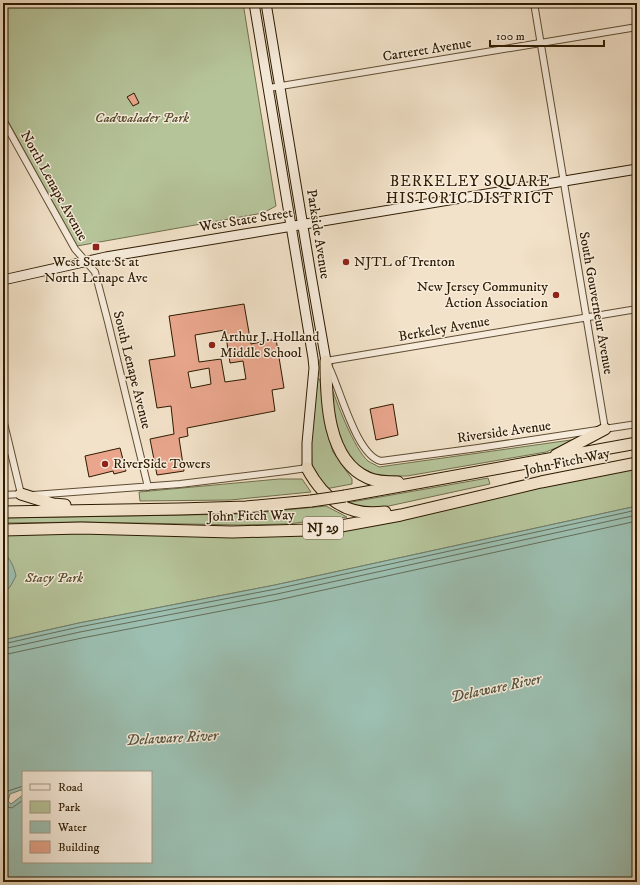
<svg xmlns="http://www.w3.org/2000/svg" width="640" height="885" font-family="'IM FELL DW Pica',serif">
<rect width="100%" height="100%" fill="#f2e2c9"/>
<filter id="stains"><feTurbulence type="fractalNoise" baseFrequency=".005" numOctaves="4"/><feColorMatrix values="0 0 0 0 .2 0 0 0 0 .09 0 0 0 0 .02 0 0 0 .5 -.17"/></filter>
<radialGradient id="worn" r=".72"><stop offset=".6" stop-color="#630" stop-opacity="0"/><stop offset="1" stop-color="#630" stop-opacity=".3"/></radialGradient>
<path fill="#b6c49a" stroke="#72704d" d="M3 3H243L276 206 263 213 77 246 3 112Z
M318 378 320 380 327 432 333 452 352 479V484L325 489 312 465 311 439Z
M330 383C336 401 354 449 368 461 371 463 376 465 379 467L578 439 546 452 407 476H379L360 467 346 454 336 429Z
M637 463V506L275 585 79 623 3 640V530H308Z
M488 478 490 484 375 509 346 503Z
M279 479H302L311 492 230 500 140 501 139 492Z
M326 506 347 517 287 524 240 525 84 522 3 523V518L245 514Z"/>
<path fill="#9cbfb1" stroke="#707d6a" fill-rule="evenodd" d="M637 506V882H3V640L79 623 275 585ZM23 772H151V862H23V795L11 804 8 801 10 794 21 790 23 791Z
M3 553C11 559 14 567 16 576L10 587 3 593Z"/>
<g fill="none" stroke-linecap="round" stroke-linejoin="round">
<path stroke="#646d58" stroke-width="1" d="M3 644 79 627 276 589 637 510
M3 649 80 632 277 594 637 515
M3 655 82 638 278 600 637 521
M23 786 8 791 4 801 8 807 12 808 23 800"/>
</g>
<path fill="#e9a68d" stroke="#2d1b00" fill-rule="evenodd" d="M134 93 139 103 133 106 127 97Z
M244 304 251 344 276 339 284 388 272 390 275 411 187 428 188 436 179 438 184 471 157 475 150 439 174 434 171 406 157 408 149 360 175 356 169 316ZM225 330 230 363 243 361 246 379 225 382 221 359 199 362 195 335ZM209 368 211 384 191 388 188 372Z
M393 404 398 435 376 440 370 409Z
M120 448 126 471 114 474 113 471 89 477 85 456Z"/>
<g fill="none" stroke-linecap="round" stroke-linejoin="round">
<defs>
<path id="street" d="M534 3 605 429
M269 88 637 27
M3 120 75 249 95 272 108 322 148 487
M637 309 326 361C339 383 355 455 381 461L478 448 637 424
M3 419 21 494
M3 495 23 494
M33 495 180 484 286 471 307 468"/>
<path id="secondary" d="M254 3 313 358 314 368 307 443V468
M266 3 311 275 326 361
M3 280 106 257 637 169"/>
<path id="highway" d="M326 361C326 400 327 460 368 478 377 482 388 482 398 482
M556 455 605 429
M307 468C324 500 348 517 385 512
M21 494 53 504 65 505
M345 496 637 443
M3 512 179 509 246 507 311 501
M3 530 81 528 232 532 308 530 341 526 401 515 541 482 637 463"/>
</defs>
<use href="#street" stroke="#5e4d32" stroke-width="8"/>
<use href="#secondary" stroke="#2d1b00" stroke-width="11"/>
<use href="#highway" stroke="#2d1b00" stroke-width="13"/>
<use href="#street" stroke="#f7ecdc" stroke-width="6"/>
<use href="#secondary" stroke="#f7ecdc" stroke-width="9"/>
<use href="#highway" stroke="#f2e2c9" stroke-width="11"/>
<defs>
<path id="highway-bridge" d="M311 501 345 496"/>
</defs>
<use href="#highway-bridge" stroke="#2d1b00" stroke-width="13" stroke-linecap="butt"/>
<use href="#highway-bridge" stroke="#f2e2c9" stroke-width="11"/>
</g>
<g fill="#8f2418" stroke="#f7ecdc" stroke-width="1.5">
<rect x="92" y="243" width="8" height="8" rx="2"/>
<circle cx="346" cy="262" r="4"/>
<circle cx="556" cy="295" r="4"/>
<circle cx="212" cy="345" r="4"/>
<circle cx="105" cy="464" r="4"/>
</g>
<g text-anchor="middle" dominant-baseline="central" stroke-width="3" stroke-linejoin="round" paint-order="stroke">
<rect fill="#f7ecdc" stroke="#6a5a42" stroke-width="1" x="303" y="517" width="40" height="22" rx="3"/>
<g font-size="13" font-weight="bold" fill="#2d1b00">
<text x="323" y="528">NJ 29</text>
</g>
<g font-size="14" fill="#2d1b00" stroke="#f7ecdc">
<text transform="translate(427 50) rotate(-9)">Carteret Avenue</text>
<text transform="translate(54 186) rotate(61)">North Lenape Avenue</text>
<text transform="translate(246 220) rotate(-9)">West State Street</text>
<text transform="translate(318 234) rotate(81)">Parkside Avenue</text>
<text transform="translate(596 303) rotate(80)">South Gouverneur Avenue</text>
<text transform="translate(444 329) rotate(-10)">Berkeley Avenue</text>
<text transform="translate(132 370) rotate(76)">South Lenape Avenue</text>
<text transform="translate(504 432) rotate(-8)">Riverside Avenue</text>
<text transform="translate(567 462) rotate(-12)">John Fitch Way</text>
<text transform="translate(251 516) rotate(-1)">John Fitch Way</text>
</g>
<g font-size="14" font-style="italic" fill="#564e2e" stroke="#f7ecdc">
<text x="142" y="118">Cadwalader Park</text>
<text x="54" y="578">Stacy Park</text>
</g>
<g font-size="14" fill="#2d1b00" stroke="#f7ecdc" text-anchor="start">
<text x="96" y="262" text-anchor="middle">West State St at<tspan x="96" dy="16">North Lenape Ave</tspan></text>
<text x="354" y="262">NJTL of Trenton</text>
<text x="548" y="287" text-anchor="end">New Jersey Community<tspan x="548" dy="16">Action Association</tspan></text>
<text x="220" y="337">Arthur J. Holland<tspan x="220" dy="16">Middle School</tspan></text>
<text x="113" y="464">RiverSide Towers</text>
</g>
<g font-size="15" letter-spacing="1" fill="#2d1b00" stroke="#f7ecdc">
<text x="470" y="181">BERKELEY SQUARE<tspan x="470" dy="17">HISTORIC DISTRICT</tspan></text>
</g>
<g font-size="15" font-style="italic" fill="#54543e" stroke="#f7ecdc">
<text transform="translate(496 688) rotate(-12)">Delaware River</text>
<text transform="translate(172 738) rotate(-3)">Delaware River</text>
</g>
</g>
<rect width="640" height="885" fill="none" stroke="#f2e2c9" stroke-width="16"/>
<rect x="4" y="4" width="632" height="877" fill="none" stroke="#2d1b00" stroke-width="2"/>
<rect x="8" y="8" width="624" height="869" fill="none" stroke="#2d1b00"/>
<rect x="22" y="771" width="130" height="92" fill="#f7ecdc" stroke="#a69884"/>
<rect x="30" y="784" width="20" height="6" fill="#f7ecdc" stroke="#a69884"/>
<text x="58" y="791" font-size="12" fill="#2d1b00">Road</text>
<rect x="30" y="801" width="20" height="12" fill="#b6c49a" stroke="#a69884"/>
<text x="58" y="811" font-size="12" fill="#2d1b00">Park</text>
<rect x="30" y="821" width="20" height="12" fill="#9cbfb1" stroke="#a69884"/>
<text x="58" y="831" font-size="12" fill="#2d1b00">Water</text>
<rect x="30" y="841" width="20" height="12" fill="#e9a68d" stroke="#a69884"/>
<text x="58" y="851" font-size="12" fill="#2d1b00">Building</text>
<path d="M490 40v6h114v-6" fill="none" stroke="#2d1b00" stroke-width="2"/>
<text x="496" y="40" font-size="12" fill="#2d1b00" stroke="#f7ecdc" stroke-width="3" paint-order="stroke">100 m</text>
<rect width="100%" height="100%" filter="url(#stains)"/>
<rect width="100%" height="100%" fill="url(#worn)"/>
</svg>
